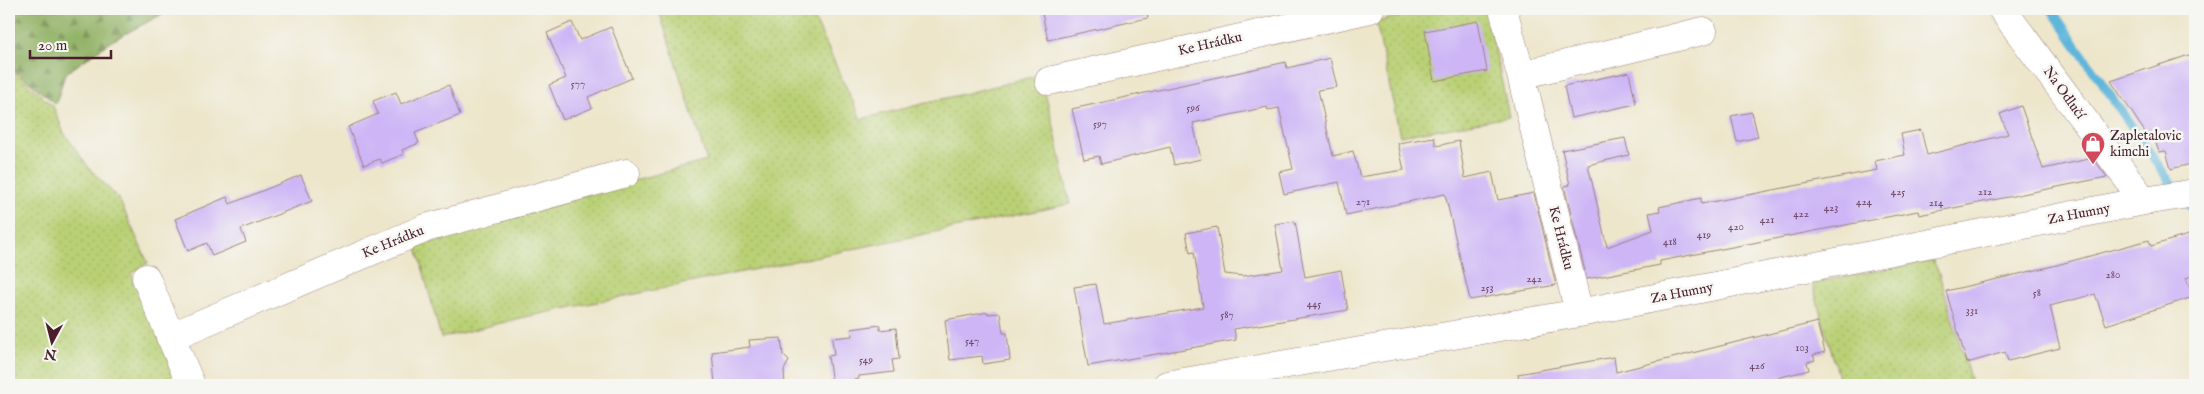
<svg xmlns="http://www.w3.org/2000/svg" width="2204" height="394" font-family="'IM FELL English',serif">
<defs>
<pattern id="grass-dots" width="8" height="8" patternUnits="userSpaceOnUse" patternTransform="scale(1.25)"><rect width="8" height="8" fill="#b9d075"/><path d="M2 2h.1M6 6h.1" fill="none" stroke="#a1b265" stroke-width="1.8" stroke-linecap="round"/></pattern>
<pattern id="forest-firs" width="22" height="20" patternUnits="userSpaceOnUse" patternTransform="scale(1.25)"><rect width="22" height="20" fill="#92b266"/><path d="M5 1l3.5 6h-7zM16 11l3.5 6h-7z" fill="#799054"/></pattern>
</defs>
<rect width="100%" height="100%" fill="#f6f6f2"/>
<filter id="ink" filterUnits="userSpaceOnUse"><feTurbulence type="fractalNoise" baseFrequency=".02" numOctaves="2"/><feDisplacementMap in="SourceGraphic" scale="10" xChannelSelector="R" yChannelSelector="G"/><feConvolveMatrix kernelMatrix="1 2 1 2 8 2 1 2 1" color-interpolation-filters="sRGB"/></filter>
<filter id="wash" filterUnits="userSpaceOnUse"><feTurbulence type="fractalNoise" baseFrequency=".0096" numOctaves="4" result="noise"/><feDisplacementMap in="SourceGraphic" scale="20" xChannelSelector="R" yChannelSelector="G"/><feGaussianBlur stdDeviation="1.12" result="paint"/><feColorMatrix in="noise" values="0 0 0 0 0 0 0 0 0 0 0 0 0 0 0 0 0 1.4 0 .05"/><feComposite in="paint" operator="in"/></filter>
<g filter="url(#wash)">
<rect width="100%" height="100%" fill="#ede6cb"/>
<path fill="url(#grass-dots)" stroke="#827850" d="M677 9H810L861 119 1040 75 1054 127 1070 204 525 317 441 338 417 247 627 182 707 161 660 14Z
M1429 9 1487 10 1509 117 1400 136 1376 22Z
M9 67 53 106 64 133 89 168 119 199 148 263 131 274 180 385H9Z
M1933 260 1939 273 1972 385H1841L1812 283Z"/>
<path fill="url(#forest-firs)" stroke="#6e6848" d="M22 9H172L110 42 65 74 56 104 9 66V16Z"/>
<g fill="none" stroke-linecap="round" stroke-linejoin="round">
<path stroke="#5eb6db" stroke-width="9" d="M2051 9 2174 188 2195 211"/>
</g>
<g id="blocks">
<path fill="#cdb5f6" d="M1041 9H1146L1148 18 1048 40Z
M1478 21 1487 71 1434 81 1425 31Z
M572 22 580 40 611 27 632 78 588 97 592 108 563 120 549 85 566 78 547 33Z
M2195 53V163L2171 169 2166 151 2159 152 2152 132 2147 135 2111 81Z
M1330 58 1337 87 1318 90 1333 156 1353 151 1360 177 1404 170 1398 143 1434 137 1436 146 1459 141 1465 178 1492 172 1498 200 1534 193 1556 285 1470 300 1445 194 1346 215 1339 182 1284 194 1279 172 1293 169 1279 108 1268 110 1267 107 1193 123 1201 159 1174 165 1170 147 1101 164 1099 156 1084 159 1072 109 1286 62 1287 68Z
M1629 72 1636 104 1571 118 1564 86Z
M449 85 460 115 415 133 419 143 402 150 404 154 382 163 380 159 364 165 348 127 378 114 373 101 396 92 401 104Z
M2021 106 2043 169 2093 158 2107 177 1919 215 1918 211 1758 242 1660 261V265L1587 279 1564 186 1570 185 1562 150 1625 138 1629 155 1588 165 1607 247 1653 230 1649 213 1660 211 1659 207 1701 198V204L1877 170 1875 161 1905 155 1901 134 1921 130 1927 155 2008 134 2000 114Z
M1752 112 1758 137 1737 142 1731 116Z
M301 175 312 201 241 229 246 242 212 256 207 243 188 251 175 219 227 197 230 204Z
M1295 221 1305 277 1341 270 1348 310 1234 329 1236 340 1088 366 1074 287 1096 284 1104 324 1203 307 1194 252 1190 253 1186 233 1217 227 1225 274 1243 276 1283 270 1275 224Z
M2195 233V275L2186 278 2193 297 2106 325 2095 294 2050 306 2060 348 2008 361 2005 352 1967 363 1946 291 2053 266 2149 240 2151 246Z
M988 312V314L1000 313 1003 333H1007L1010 360 983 364 982 356 950 360 945 320Z
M1817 322 1825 352 1813 355 1815 360 1807 362 1809 370 1749 385H1519L1518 374 1614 357 1616 372Z
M880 325V330L896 328 899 359 892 360 894 372 859 376V379L832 383 828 356 834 355 832 338 852 336 851 329Z
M781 338 783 355 789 361 784 370 785 385H753V381L715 384 712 352 750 347 749 340Z"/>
</g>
</g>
<g filter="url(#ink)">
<use href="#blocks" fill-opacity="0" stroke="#9c827b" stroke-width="1"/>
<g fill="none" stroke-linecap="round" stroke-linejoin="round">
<defs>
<path id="minor" d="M1503 9 1521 75 1579 313
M2002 9 2144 201
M1521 75 1703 31
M1049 81 1370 9
M146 278 191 385
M170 337 426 228 626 173
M1167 385 1579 313 2144 201 2195 193"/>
</defs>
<use href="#minor" stroke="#9c827b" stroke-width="29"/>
<use href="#minor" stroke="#fff" stroke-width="28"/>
</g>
</g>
<defs>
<symbol id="shop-pin" viewBox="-11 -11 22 30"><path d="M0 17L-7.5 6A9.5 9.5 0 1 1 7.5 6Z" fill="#d1495b" stroke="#f6f6f2"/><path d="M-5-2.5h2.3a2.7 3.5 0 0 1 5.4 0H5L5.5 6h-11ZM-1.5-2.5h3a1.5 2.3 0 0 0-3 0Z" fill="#fff"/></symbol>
</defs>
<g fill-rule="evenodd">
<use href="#shop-pin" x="2079" y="130" width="28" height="38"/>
</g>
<g text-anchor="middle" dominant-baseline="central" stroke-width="5" stroke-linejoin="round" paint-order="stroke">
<g font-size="11" fill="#6b445e">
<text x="578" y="84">577</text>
<text x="1193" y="108">596</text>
<text x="1100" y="124">597</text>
<text x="1898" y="192">425</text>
<text x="1985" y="192">212</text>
<text x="1363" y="202">271</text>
<text x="1864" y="202">424</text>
<text x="1936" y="203">214</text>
<text x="1831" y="208">423</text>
<text x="1801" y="214">422</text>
<text x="1767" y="220">421</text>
<text x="1736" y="227">420</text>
<text x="1704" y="235">419</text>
<text x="1670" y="242">418</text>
<text x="2113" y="275">280</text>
<text x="1534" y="279">242</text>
<text x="1487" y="288">253</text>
<text x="2037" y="293">58</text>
<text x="1314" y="304">445</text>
<text x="1972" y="311">331</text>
<text x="1227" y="315">587</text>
<text x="972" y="341">547</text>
<text x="1802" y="348">103</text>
<text x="866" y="360">549</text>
<text x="1757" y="366">426</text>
</g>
<g font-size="14" fill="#4a1f2b" stroke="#f6f6f2">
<text transform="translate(1210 44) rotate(-13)">Ke Hrádku</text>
<text transform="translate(2064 93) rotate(54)">Na Odlučí</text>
<text transform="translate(2079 214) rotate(-11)">Za Humny</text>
<text transform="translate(1561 238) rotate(76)">Ke Hrádku</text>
<text transform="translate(393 242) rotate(-22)">Ke Hrádku</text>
<text transform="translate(1682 293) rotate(-11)">Za Humny</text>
</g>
<g font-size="14" fill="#4a1f2b" stroke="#f6f6f2" text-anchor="start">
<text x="2110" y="136">Zapletalovic<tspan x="2110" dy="16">kimchi</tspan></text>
</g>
</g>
<rect width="2204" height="394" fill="none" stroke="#f6f6f2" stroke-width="30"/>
<g transform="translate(52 342) rotate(187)" stroke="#f6f6f2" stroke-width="4" paint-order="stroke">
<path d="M0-4L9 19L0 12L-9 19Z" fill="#4a1f2b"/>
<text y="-8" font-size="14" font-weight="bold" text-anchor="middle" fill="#4a1f2b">N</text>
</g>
<path d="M30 50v8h81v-8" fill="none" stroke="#4a1f2b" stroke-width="2.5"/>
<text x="38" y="50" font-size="15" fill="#4a1f2b" stroke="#f6f6f2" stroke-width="4" paint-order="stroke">20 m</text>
</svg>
